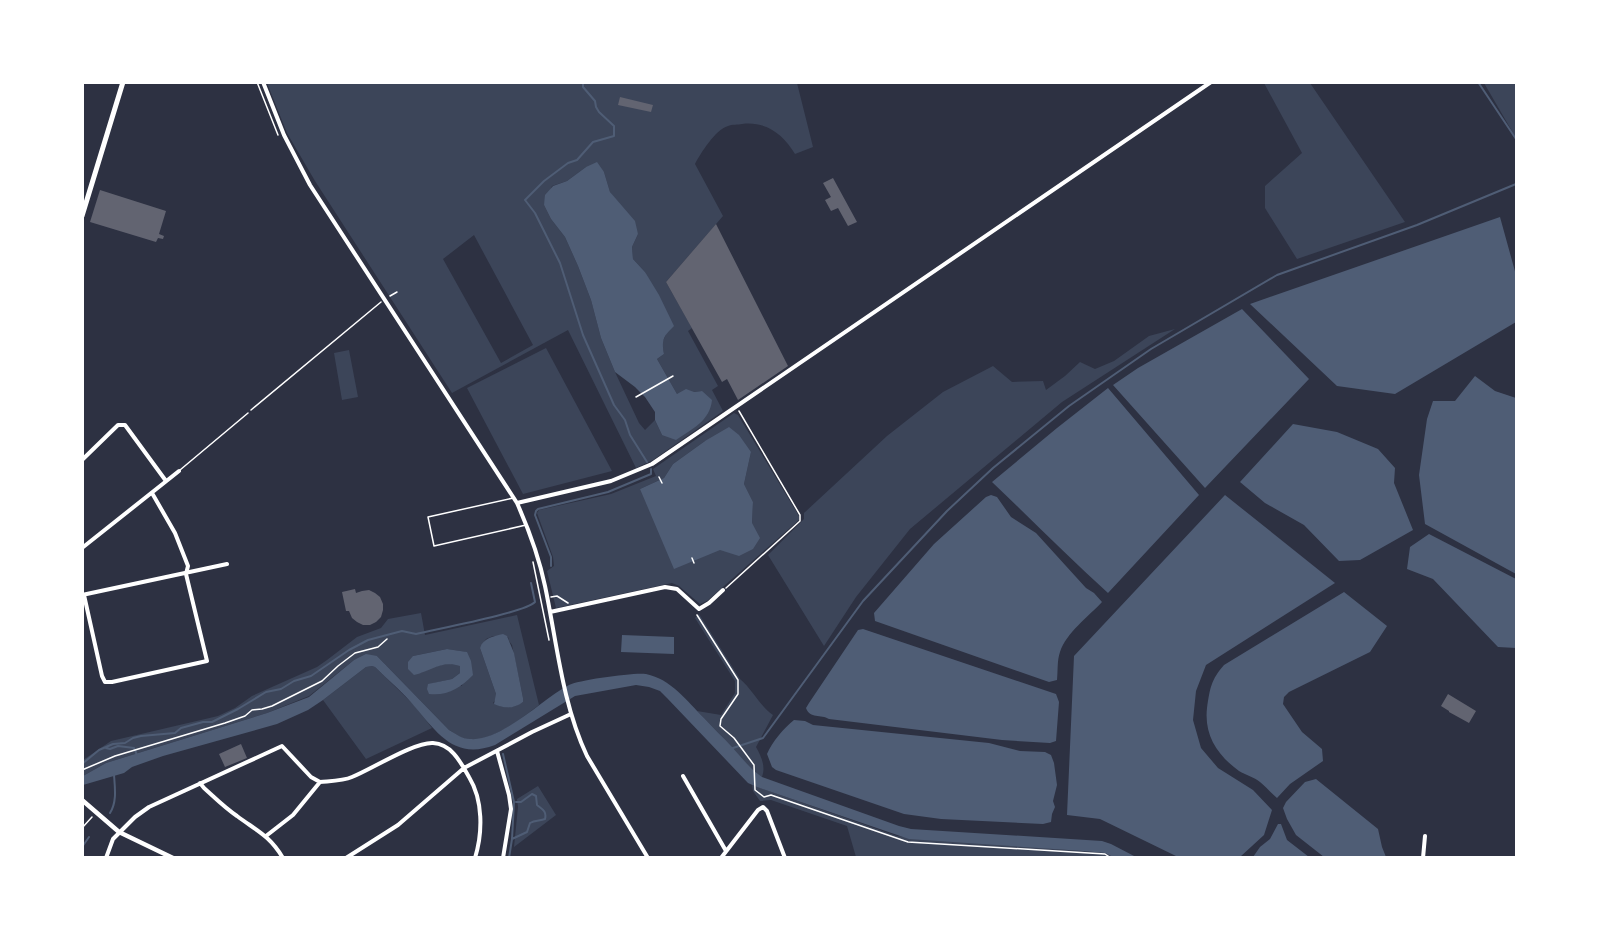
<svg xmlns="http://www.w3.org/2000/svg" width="1599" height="940" font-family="Rubik,sans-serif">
<rect width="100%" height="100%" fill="#2d3142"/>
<path fill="#3c4559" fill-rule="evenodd" d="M267 83H797L813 147 795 154C783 134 766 121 742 124 738 125 732 124 728 126 715 130 701 153 695 164L723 216 666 282 692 328 688 331 718 386 712 390 723 411 653 460 636 468 568 330 452 393 315 181 287 133ZM586 167 604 172 610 192 638 234 632 247 633 259 645 272 666 334 662 343 664 354 657 359 677 394 702 391 662 435 655 420 645 430 639 423 615 372 601 338 591 300 578 266 565 237 551 219 544 205 552 186 567 181ZM474 235 533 345 501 363 443 259Z
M1264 83H1310L1405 222 1297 259 1265 208V186L1302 153Z
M1484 83H1516V138Z
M1175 329 1062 402 910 529 856 597 824 646 768 555 804 519V513L887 436 943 392 993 366 1012 382 1043 381 1046 390 1065 376 1080 362 1095 369 1114 361 1149 336Z
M546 348 612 471 523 494 467 388Z
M349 350 358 397 342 400 334 353Z
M734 413 738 415 799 516V520L707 601 700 604 679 586 672 583 556 608 547 571 554 566 553 557 537 513 539 510 611 494 656 476 653 469ZM705 441 751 452 744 484 753 502 752 523 640 489 664 478 673 464Z
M421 613 425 635 517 615 539 705C522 718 494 740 471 740 463 740 456 734 449 730L377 656 354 660 309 696 267 713 106 763 83 776V760L111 741 218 716 235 708 252 696 317 667 327 660 357 637 381 628 388 619ZM493 636 508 637 509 641 512 645 523 698V702C512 709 504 709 493 703L496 699V694L480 648 486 639ZM447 649 466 652 462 686 434 683 452 679 460 673V665C445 662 434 666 421 673L413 656Z
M699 614 740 679C753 690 759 705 773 715L756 747C761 756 766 766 762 777L752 771 733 748 697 711 721 715 735 693V681L695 618Z
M372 666 375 667 414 705 432 728 366 759 323 700 366 667Z
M752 785 897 836 1105 853 1113 857H856L847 826 771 800 760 801 753 791Z
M538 786 556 815 514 847 518 807 517 799Z"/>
<path fill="#4f5d75" d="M597 162 604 172 610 192 635 221 638 234 632 247 633 259 645 272 659 295 674 326C664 336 661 339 664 354L657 359 677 394 686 389 694 392 702 391 712 400C710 421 692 429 676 440L662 435 655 420V412L645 397 635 387 615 372 601 338 591 300 578 266 565 237 551 219 544 205 545 195 553 186 567 181 586 167Z
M1500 217 1516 275V322L1395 394 1337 386 1250 304Z
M1242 309 1309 379 1205 488 1113 385 1138 368Z
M1475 376 1495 391 1516 398V574L1425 524 1419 475 1427 419 1433 401H1455Z
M1108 388 1199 495 1108 593C1068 557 1031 519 992 482L1057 428Z
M1293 424 1337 432 1378 449 1395 468 1394 483 1413 530 1360 560 1339 561 1304 525 1265 503 1240 482Z
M729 427 739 435 751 452 744 484 753 502 752 523 760 538 753 549 739 556 720 550 674 569 640 489 664 478 673 464 705 441Z
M991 495 997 497 1011 517 1036 533 1086 588 1094 593 1102 602C1089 616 1066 633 1060 652 1057 660 1058 671 1057 680L1049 682 875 621 874 613 934 544 986 497Z
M1225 495 1335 583 1206 665 1196 691 1193 720 1201 748 1218 768 1253 790 1272 810 1264 835 1240 857H1178L1100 819 1067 815 1074 656Z
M1429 534 1516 579V648L1498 647 1433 579 1407 569 1410 547Z
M1344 592 1387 626 1370 652 1289 692 1284 697 1283 704 1302 732 1322 749 1323 761 1290 784 1277 798C1271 793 1266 787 1260 782 1254 777 1246 775 1239 771 1217 755 1204 735 1207 708 1210 688 1211 680 1224 665Z
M863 629 1056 694 1059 702 1056 741 1050 743 1002 740 829 719C821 714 810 719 806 708L809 703 858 630Z
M503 634 507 636 514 653 523 698V702C514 709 504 709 494 704L496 694 480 648C483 638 494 636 503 634Z
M622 635 674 637V654L621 652Z
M447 649 467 652 471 661 473 675C460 688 448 696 429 694L427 689 428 684 452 679 460 673V666C442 660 431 671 414 675L408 669V662L413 656Z
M366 654 377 656 449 730C456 734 462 739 470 739 501 742 542 699 569 685 578 680 636 672 646 674 671 679 687 701 704 718 713 728 723 737 733 748 742 758 750 769 762 777L899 826 911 829 1102 841 1111 844 1136 857H1113L1105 853 1083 851 909 839 757 787 748 783 667 698 660 691 649 687 636 685 575 696 495 745C455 760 438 734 415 707 403 692 388 680 375 667L372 666 366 667 323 700 308 710 277 724 163 756 132 767 124 773 83 785V776L106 763 267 713 309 697 354 660Z
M794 720 805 721 813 725 989 743 1020 751 1045 752 1051 755 1054 763 1057 785 1053 801 1055 807 1052 814 1051 822 1043 824 941 819 904 814 776 770 772 767 767 754C772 742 784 728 794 720Z
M1316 779 1378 829 1382 847 1386 857H1324L1296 835 1287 819 1283 808 1286 802 1305 782Z
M1278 824H1281L1287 840 1309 857H1253L1260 847 1270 839Z"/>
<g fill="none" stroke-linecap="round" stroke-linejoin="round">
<path stroke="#4f5d75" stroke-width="2" d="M583 82V87L595 101 596 107 599 112 614 126V136L593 142 577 160 568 163 544 181 525 200 535 213 560 263 583 335 614 405 625 420 630 435 647 462
M1478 82 1516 139
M551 566V557L535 515 536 511 538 509 608 492 651 474V469
M106 748 110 749 118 746 134 748 137 755
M730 749 763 738 863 601 947 511 993 468 1069 406 1151 349 1277 275 1417 225 1516 184
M503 754 514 802 512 839 509 858
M82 764 99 750 113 744 125 743 133 738 141 736 175 733 181 728 203 722H212L238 709 266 692 281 689 294 681 311 676 349 650 368 640 402 631 416 634C436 629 524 613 535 602L531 583
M110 813C117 802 115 788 114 775
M512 839 527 832 530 823C535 820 540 821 545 819 547 811 542 809 537 805L536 796 532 794 521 802H516
M82 847 89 837"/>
</g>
<path fill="#626471" d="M620 97 653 105 651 112 618 105Z
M833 178 857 222 848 226 838 208 831 211 825 200 831 197 823 183Z
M100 190 166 211 159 234 164 236 163 239 158 238 156 242 90 222Z
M716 224 788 366 738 400 727 379 722 382 666 282Z
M355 589 356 593 362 591 369 590 375 593 380 597 383 604V610L381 617 376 622 370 625H363L357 622 352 618 349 611H346L342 592Z
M1448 694 1476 711 1469 723 1449 712V711L1441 706Z
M241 744 247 758 225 767 219 754Z"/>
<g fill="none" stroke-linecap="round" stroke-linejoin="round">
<path stroke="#fff" stroke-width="1.5" d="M257 82 278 135
M390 296 397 292
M636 397 673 376
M251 410 381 302
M659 477 662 483
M692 558 694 563
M533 562 549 640
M726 588 800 521V515L739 411
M551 597 557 596 568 603
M697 615 738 680V694L721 719 720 726 734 738 754 765 755 790 764 797 771 795 908 842 1105 854 1111 858
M82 770 115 756 225 723 245 716 252 710 262 709 272 706 322 681 338 666 355 653 378 647 387 639
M82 828 92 817"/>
<path stroke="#fff" stroke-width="1.5" d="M180 470 248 413
M513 498 428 517 434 546 526 525"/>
<path stroke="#fff" stroke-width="4" d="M263 82 284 135 310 185 517 503C529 530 539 557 545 586 557 643 562 703 587 756L648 858
M82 460 118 425H125L166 481
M517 503 611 481 652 464 1211 82
M82 548 179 471
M82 595 227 564
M84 595 102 676 105 682H112L207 661 186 574 188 566 175 533 152 493
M550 612 665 587 677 589 699 609 709 603 723 590
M497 751 509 795 511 809 503 858
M683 776 726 851
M200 783 204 788C214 797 225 808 237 816 257 831 269 835 283 858
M266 836 293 815 320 782C330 781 343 781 352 777 372 769 414 742 433 743 452 744 461 763 469 777 483 800 483 832 475 858
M106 858 113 839 135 817 149 807 282 746 311 777 320 782
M346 858 398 825 464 768 532 732 571 714
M721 858 758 810 763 807 767 811 785 858
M1423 858 1425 836"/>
<path stroke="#fff" stroke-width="4.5" d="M82 800 119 832 173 858"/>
<path stroke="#fff" stroke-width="5" d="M82 216 123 82"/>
</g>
<rect width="1599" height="940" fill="none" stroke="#ffffff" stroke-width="168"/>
</svg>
